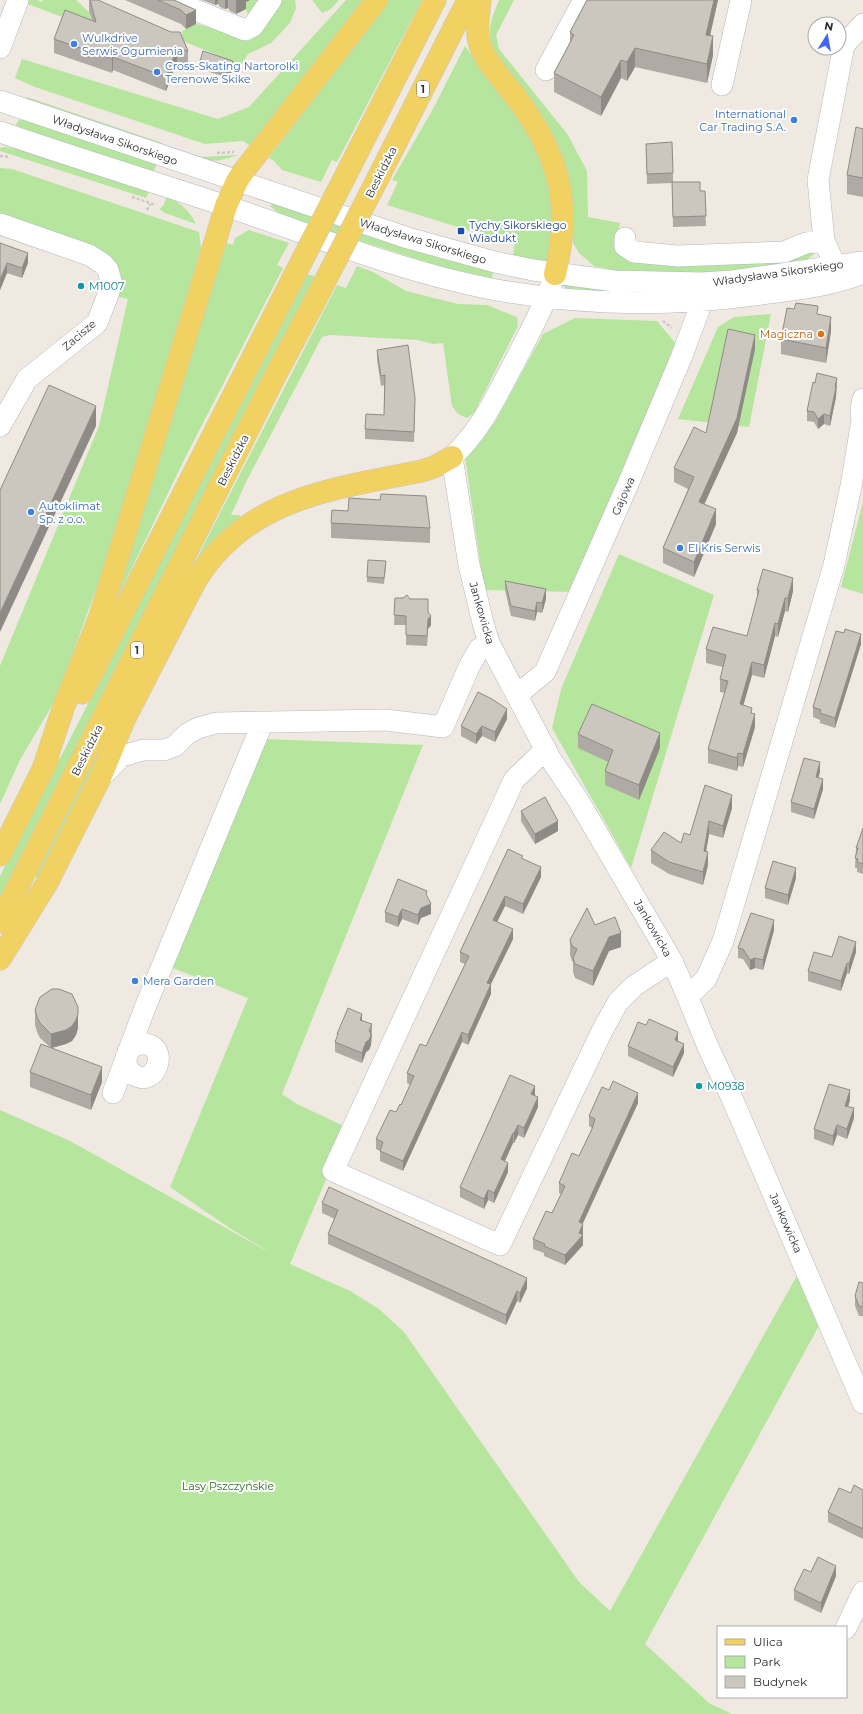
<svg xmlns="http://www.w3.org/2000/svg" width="863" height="1714" font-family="Montserrat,sans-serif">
<rect width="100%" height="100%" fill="#efe9e1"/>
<path fill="#b6e59e" d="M27 0H37L42 2 43 0H76L89 12 94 29 25 3Z
M249 0H270L255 19 249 17 244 4Z
M277 0H295L296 8 290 23 271 43 248 54 241 65 183 41 182 31 196 24 212 28 216 25C225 30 234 36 243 40 260 45 272 11 277 0Z
M312 0H339L331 9 322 13Z
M346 0H365L252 147 243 141 205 144 35 87 15 78 22 59 218 119 249 107Z
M388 0H422L337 162 332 160 321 182 282 170 274 161 269 158Z
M499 0H514L496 35 499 49 568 135 587 171 588 217 620 223 616 243 618 251H814L813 255 798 266 702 273 618 271 594 266 579 253 573 243V209L569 177 559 147 544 118 494 51C485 31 492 19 499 0Z
M465 46 499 91 543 156 554 214 548 263 513 256 515 243 477 233 387 205 398 182 392 180 433 109Z
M27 97 162 143 161 147 25 101Z
M22 119 157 163 153 173 19 129 16 125 18 121Z
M4 147 23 150 149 192 146 198 0 151V148Z
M185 152 201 157 238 155C213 164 209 161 184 153Z
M0 168 12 169 199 232 201 248 108 556 57 697 20 760 0 804V666L99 426 128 299 116 296 119 283 0 215Z
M167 197C180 202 190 211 196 224L165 213 159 209 163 206Z
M273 203 444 259 493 271 492 278 442 267 282 216 270 206Z
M249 230 289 243 277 265 283 268 184 460 115 603 224 242 233 245 235 238Z
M357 266 373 272 406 291 458 304 487 305 517 317 518 326 474 413 467 418 458 414 452 406 443 343 433 344 418 340 330 335 322 337 247 480 231 515H239L241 519 39 878 34 876 337 285 346 288Z
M307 275H313L315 279 0 900V876Z
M565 284 610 289V293L564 290Z
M771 314 749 427 678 419 718 327 734 317Z
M575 318 657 321 677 345 572 592 484 590 465 456 495 422 543 334Z
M863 502V594L841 587Z
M619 554 714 595 631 868 552 728 561 689Z
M264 739 423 745 282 1094 297 1104 348 1128 290 1264 350 1291 379 1309 404 1332 579 1582 610 1611 799 1272 821 1322 645 1644 709 1703 732 1714H0V1110L70 1141 276 1256 228 1227 170 1187 248 998 168 966Z"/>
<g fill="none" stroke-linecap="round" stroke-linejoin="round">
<defs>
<path id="minor" d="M170 0 245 30 253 26 271 0
M0 48 18 0
M546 70 584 0
M722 85 741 0
M0 101 408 238 495 262 533 270 614 281 701 283 733 281 863 262
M0 132C75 158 151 181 226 206 312 235 397 270 486 288 574 305 664 307 754 295 790 290 829 287 863 273
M0 224 89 255 103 264 108 270 111 281 109 292 97 323 27 379 0 426
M625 238V246L634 252 678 256 784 252 806 243 824 241
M555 274C545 305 529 333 514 363 495 398 482 429 452 457L469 565 483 623 489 643 550 758 578 800 672 961 686 993 708 1047 731 1096 863 1403
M841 278 824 241 818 180 844 45 863 24
M517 695 545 672 628 484 681 358 699 310 701 287
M546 749 514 780 333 1171 500 1245 602 1031 618 1002 634 986 672 961
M100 778 122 756 143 750H164L175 746 187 734 198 728 216 723 386 720 443 727 469 667 479 649 489 643
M688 996 706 979 723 941 834 565 851 486 862 420 861 410 863 399
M126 1057C125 1064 127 1070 133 1074 157 1091 171 1043 142 1044 136 1044 132 1047 128 1051
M113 1093 146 1005 262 724
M846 1628 863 1592"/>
<path id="major" d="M480 0C479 14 475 32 480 45 486 63 506 84 518 100 560 157 572 205 555 274
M351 165 435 0
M378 178 468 0
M82 693 291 282
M42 772 64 706 99 619 226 206 237 181 243 172 377 0
M0 855 48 759
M0 922 274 378 319 293
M0 959 47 883 100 778 124 720 195 582C246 497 334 489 422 471L434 467 452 457"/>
</defs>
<use href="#minor" stroke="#b4b7c1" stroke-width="22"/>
<use href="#major" stroke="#c9c9c9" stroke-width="23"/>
<path stroke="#c9c9c9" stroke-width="2.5" stroke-dasharray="3 2" stroke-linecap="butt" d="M217 153 234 152
M0 156 10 157
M132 197 156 205
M147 210 150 204
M663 321 672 328"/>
<use href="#minor" stroke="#fff" stroke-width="21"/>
<use href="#major" stroke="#f2d163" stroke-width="22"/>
<defs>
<path id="major-bridge" d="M291 282 351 165
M319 293 378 178"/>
</defs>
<use href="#major-bridge" stroke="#c9c9c9" stroke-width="23" stroke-linecap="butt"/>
<use href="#major-bridge" stroke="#f2d163" stroke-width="22"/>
</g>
<path fill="#afaba4" d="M89 0H98L188 51V65L177 62 166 91 113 70 112 73 54 53V39L92 20 89 12Z
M125 0H174L196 24 186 29 181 24Z
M202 0H250L246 2V9L236 14 230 11 228 8 225 9 220 7 218 4 215 5Z
M587 0H718L710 36 713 55 707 83 635 67 627 81 621 78 601 116 554 92V73L570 43V32Z
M199 64 233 66 230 78 199 69Z
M863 129V197L847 194V175Z
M646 144 673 173V182L700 191H705L706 226 673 227 672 183 647 184Z
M0 243 28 263 22 278 7 273 0 290Z
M818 314 831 331 826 363 781 354V339Z
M755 349 737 433 704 504 716 524 694 577 663 563V548L688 489 674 482V468L706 433Z
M377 350 415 408 414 442 365 439V429L384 415V385L381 386 377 360Z
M837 378 836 397 830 426 824 424 818 429 814 422 807 421V411L815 383Z
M380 500 430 528V543L331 538V523L348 511Z
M386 566 384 584 367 582V577Z
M505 581 546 599 542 613 537 612 535 621 511 616 505 590Z
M757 590 793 591 788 612 785 611 778 637 775 636 764 678 752 675 743 705 752 713 755 727 743 767 738 766 737 771 708 763V749L725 693 720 692V679L723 667 706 663V649L747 636 757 599Z
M395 598 410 599 428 612 431 625 428 629 427 646 406 645V625H394Z
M844 633 861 644 835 728 820 723V720L813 717V707Z
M507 719 495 742 482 736 476 744 461 736V726Z
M578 734 660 748 639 800 605 785V771L608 762 578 748Z
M820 772 818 777 823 789 814 819 791 812V802Z
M705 785 732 808 723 838 709 834 706 851 708 865 703 885 669 874 651 863V850L681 843 690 835Z
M521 811 558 831 535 844 521 821Z
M863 828V874L857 872V868H855L856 848Z
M523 859 541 877 523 914 505 906 497 922 513 939 491 984V994L468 1045 462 1042 403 1171 380 1161V1151L376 1149V1139L401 1105 410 1085 407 1083V1073L426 1046 465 964 460 962V952Z
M796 878 788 905 765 898V888Z
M427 897 431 914 421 918 418 925 402 919 398 927 385 922V912Z
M595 925 621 947 609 951 593 986 575 978 573 972V962L572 961 570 955V940Z
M774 930 763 970 755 968 750 970 743 959 738 958V948Z
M856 952 849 974 847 973 841 991 808 981V971L832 957Z
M35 1010 78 1028 76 1035 72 1041 66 1044 52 1048 102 1082 91 1110 30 1087V1072L51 1048 40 1038 37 1032 35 1025Z
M362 1020 372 1034 371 1045 369 1050 366 1052 362 1063 335 1052V1042L337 1037V1034Z
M678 1041 684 1053 673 1077 628 1056V1046Z
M534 1096 538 1107 524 1138 518 1135 514 1143H513L505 1161 508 1172 494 1203 488 1200 484 1209 460 1197V1187Z
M850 1100 848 1107 854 1118 847 1139 837 1135 833 1146 814 1139V1129Z
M638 1103 582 1224V1235L583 1245 565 1265 544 1256V1253L533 1249V1239L552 1213 561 1194 559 1193V1183L579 1156 592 1128 589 1126V1116Z
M322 1203 527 1288 520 1303 517 1301 506 1325 328 1244V1234L335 1219 322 1213Z
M863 1283V1316H859L855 1306V1296Z
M863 1490V1539L828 1522V1512L851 1493Z
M836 1576 821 1613 794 1600V1590Z"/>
<path fill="#8e8b86" d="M215 0H218V4L215 5Z
M225 0H228V8L225 9Z
M236 0H250L246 2V9L236 14Z
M714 0H718L706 53V35Z
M196 10V24L186 29V15Z
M713 36V55L707 83V64Z
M177 48V62L166 91V77Z
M635 48V67L627 81V62Z
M113 57V70L112 73V59Z
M621 60V78L601 116V97Z
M233 61V66L230 78V73Z
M28 253V263L22 278V268Z
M7 263V273L0 290V280Z
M831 317V331L826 363V348Z
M755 335V349L737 433 699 516V502Z
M837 378 836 397 830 426V416L835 387Z
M96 406V426L0 632V613Z
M824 414V424L818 429V419Z
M716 509V524L694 577V562Z
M793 578V591L788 612V598Z
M546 589V599L542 613V603Z
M785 598V611L778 637V624Z
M537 602V612L535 621V611Z
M431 616V625L428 629 427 646 428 619Z
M775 623V636L764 678V665Z
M861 634V644L835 728V718Z
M752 662V675L740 717V704Z
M507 709V719L495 742V732Z
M755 714V727L743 767V754Z
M482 726V736L476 744V734Z
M660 733V748L639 800V785Z
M738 753V766L737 771V758Z
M820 762V772L816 787V777Z
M823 779V789L814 819V809Z
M732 795V808L723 838V826Z
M558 821V831L535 844V834Z
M709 821V834L704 864V851Z
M708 852V865L703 885V872Z
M541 867V877L523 914V904Z
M796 868V878L788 905V895Z
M505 896V906L493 930V920Z
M431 904V914L421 918 418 925V915L421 908Z
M402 909V919L398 927V917Z
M774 920V930L763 970V960Z
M513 929V939L487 992V983Z
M621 933V947L609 951 593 986V971L609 937Z
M856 942V952L849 974V964Z
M755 958V968L750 970V960Z
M847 963V973L841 991V981Z
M491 984V994L468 1045V1035Z
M78 1014V1028L76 1035 72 1041 66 1044 51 1048V1034Z
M362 1014V1024L360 1020Z
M372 1024 371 1045 369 1050 366 1052 362 1063V1053Z
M462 1032V1042L403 1171V1161Z
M678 1032V1042L675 1040Z
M684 1044V1053L673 1077V1067Z
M102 1067V1082L91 1110V1095Z
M535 1086V1096L531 1104V1094Z
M850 1090V1100L845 1116V1106Z
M638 1093V1103L579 1232V1222Z
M538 1097V1107L524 1138V1128Z
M854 1108V1118L847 1139V1129Z
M518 1125V1135L514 1143V1133Z
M837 1125V1135L833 1146V1136Z
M513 1133V1143L501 1169V1159Z
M508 1163V1172L494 1203V1193Z
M488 1190V1200L484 1209V1199Z
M583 1224V1234L581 1238 583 1235V1245L565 1265V1255L579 1233Z
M527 1278V1288L520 1303V1293Z
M517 1291V1301L506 1325V1315Z
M836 1566V1576L821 1613V1603Z"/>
<path fill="#cbc7bf" stroke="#8e8b86" d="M90 0H98L171 32H180L188 51 177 48 166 77 113 57 112 59 54 39 65 10 96 22Z
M158 0H174L196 10 186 15 181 10Z
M587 0H714L706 35 713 36 707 64 635 48 627 62 621 60 601 97 554 73 574 35 570 32Z
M203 51 233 61 230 73 199 64Z
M856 127 863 129V178L847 175Z
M672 142 673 173 647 174 646 144Z
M672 182H700V191H705L706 216 673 217Z
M0 243 28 253 22 268 7 263 0 280Z
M796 303 818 306 817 314 831 317 826 348 781 339 787 308 794 309Z
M728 329 755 335 737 418 699 502 716 509 694 562 663 548 694 477 674 468 694 427 706 433Z
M408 345 415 398 414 432 365 429 366 414 384 415 385 375 381 376 377 350Z
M817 373 837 378 835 387H836L830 416 824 414 818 419 814 412 807 411 813 382 815 383Z
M49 385 96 406 0 613V490Z
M381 494 426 496 430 528 331 523 332 510 348 511 349 498 380 500Z
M368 560 386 561 384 578 367 577Z
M763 569 793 578 788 598H785L778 624 775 623 764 665 752 662 740 704 752 708 751 713 755 714 743 754 738 753 737 758 708 749 728 681 720 679 726 655 706 649 713 627 747 636 759 590H757Z
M505 581 546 589 542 603 537 602 535 611 511 606Z
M407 595 410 599H428V612L431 616 428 619 427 636 406 635V616L394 615 395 598H403Z
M845 629 861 634 835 718 820 713 821 710 813 707 836 631 844 633Z
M478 692 492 699 507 709 495 732 482 726 476 734 461 726Z
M592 704 660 733 639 785 605 771 613 750 578 734Z
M804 758 820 762 816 777 823 779 814 809 791 802Z
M705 785 732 795 723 826 709 821 704 851 708 852 703 872 669 862 651 850 664 832 681 843 684 833 690 835Z
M545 797 558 821 535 834 521 811Z
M863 828V864L857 862 858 859 855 858 858 848H856Z
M508 849 523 856 521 858 541 867 523 904 505 896 493 920 513 929 487 983 491 984 468 1035 462 1032 403 1161 380 1151 383 1142 376 1139 390 1110 396 1112 400 1104 401 1105 414 1076 407 1073 420 1044 426 1046 469 956 460 952Z
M773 861 796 868 788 895 765 888Z
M398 879 427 891 426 894 431 904 421 908 418 915 402 909 398 917 385 912Z
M587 908 595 925 615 917 621 933 609 937 593 971 575 964 573 958 577 949 572 946 570 940Z
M751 913 774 920 763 960 755 958 750 960 743 949 738 948Z
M839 936 856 942 849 964 847 963 841 981 808 971 814 952 832 957Z
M52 989H59L72 994 78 1007V1014L76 1020 72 1026 66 1030 51 1034 40 1023 37 1017 35 1010 40 997Z
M348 1008 362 1014 360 1020 372 1024 369 1030 371 1035 369 1040 366 1042 362 1053 335 1042 338 1034H337Z
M649 1019 678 1032 675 1040 684 1044 673 1067 628 1046 638 1022 646 1025Z
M41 1044 102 1067 91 1095 30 1072Z
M510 1075 535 1086 531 1094 538 1097 524 1128 518 1125 514 1133H513L501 1159 508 1163 494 1193 488 1190 484 1199 460 1187Z
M613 1081 638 1093 579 1222 583 1224 579 1233 583 1235 565 1255 544 1246 545 1244 533 1239 546 1211 552 1213 565 1186 559 1183 572 1153 579 1156 592 1129 595 1119 589 1116 602 1087 609 1090Z
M829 1084 850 1090 845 1106 854 1108 847 1129 837 1125 833 1136 814 1129Z
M329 1187 527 1278 520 1293 517 1291 506 1315 328 1234 338 1210 322 1203Z
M859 1282 863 1283V1307L859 1306 855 1296Z
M854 1485 863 1490V1529L828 1512 839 1488 851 1493Z
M818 1557 836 1566 821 1603 794 1590 804 1569 811 1572Z"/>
<g fill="#3f7fe0" stroke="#fff" stroke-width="1.5">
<circle cx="74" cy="44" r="4"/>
<circle cx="157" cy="72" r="4"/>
<circle cx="794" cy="120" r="4"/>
<circle cx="31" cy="512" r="4"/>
<circle cx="680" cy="548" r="4"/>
<circle cx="135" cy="981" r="4"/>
</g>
<rect fill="#1a4fb4" stroke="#fff" stroke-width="1.5" x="457" y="227" width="8" height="8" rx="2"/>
<g fill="#0f9aa8" stroke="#fff" stroke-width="1.5">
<circle cx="81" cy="286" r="4"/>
<circle cx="699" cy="1086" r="4"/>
</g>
<circle fill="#e8710a" stroke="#fff" stroke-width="1.5" cx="821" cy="334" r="4"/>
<g text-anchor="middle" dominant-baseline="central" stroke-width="4" stroke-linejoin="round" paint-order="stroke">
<g fill="#fff" stroke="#6d6d6d" stroke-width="1">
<rect x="417" y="81" width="12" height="16" rx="3"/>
<rect x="131" y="642" width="12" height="16" rx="3"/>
</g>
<g font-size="10" font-weight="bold" fill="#2e2e2e">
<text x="423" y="89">1</text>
<text x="137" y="650">1</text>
</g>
<g font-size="11" fill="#366cbe" stroke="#fff" text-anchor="start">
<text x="82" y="38">Wulkdrive<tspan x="82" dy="13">Serwis Ogumienia</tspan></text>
<text x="165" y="66">Cross-Skating Nartorolki<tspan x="165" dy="13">Terenowe Skike</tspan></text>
<text x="786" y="114" text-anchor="end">International<tspan x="786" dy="13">Car Trading S.A.</tspan></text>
<text x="39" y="506">Autoklimat<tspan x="39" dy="13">Sp. z o.o.</tspan></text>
<text x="688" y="548">El Kris Serwis</text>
<text x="143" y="981">Mera Garden</text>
</g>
<g font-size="11" fill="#2e2e2e" stroke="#fff">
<text transform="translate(115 140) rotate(19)">Władysława Sikorskiego</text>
<text transform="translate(381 172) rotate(-63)">Beskidzka</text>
<text transform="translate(423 241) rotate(17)">Władysława Sikorskiego</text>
<text transform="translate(778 273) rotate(-8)">Władysława Sikorskiego</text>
<text transform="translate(79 335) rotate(-41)">Zacisze</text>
<text transform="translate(233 460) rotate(-63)">Beskidzka</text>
<text transform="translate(623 496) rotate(-66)">Gajowa</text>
<text transform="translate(482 613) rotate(74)">Jankowicka</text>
<text transform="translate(87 750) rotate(-63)">Beskidzka</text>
<text transform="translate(653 928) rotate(60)">Jankowicka</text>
<text transform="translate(786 1223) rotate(66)">Jankowicka</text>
</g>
<g font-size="11" fill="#164399" stroke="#fff" text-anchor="start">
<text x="469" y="225">Tychy Sikorskiego<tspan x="469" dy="13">Wiadukt</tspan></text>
</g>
<g font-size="11" fill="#0d838f" stroke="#fff" text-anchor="start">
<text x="89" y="286">M1007</text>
<text x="707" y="1086">M0938</text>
</g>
<g font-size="11" fill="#c56008" stroke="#fff" text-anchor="end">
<text x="813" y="334">Magiczna</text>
</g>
<g font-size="11" fill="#2c6e1b" stroke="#fff">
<text x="228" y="1486">Lasy Pszczyńskie</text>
</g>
</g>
<rect x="717" y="1626" width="130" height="72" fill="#ffffff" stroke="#ababab"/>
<rect x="725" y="1639" width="20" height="6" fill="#f2d163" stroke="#ababab"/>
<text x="753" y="1646" font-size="12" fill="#2e2e2e">Ulica</text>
<rect x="725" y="1656" width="20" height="12" fill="#b6e59e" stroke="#ababab"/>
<text x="753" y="1666" font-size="12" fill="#2e2e2e">Park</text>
<rect x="725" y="1676" width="20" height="12" fill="#cbc7bf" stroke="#ababab"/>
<text x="753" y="1686" font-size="12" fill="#2e2e2e">Budynek</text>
<g transform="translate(827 36) rotate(11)"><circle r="19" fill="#ffffff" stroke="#ababab"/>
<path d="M0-3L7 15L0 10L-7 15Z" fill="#4264fb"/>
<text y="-6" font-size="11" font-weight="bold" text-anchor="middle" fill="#2e2e2e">N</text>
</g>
</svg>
